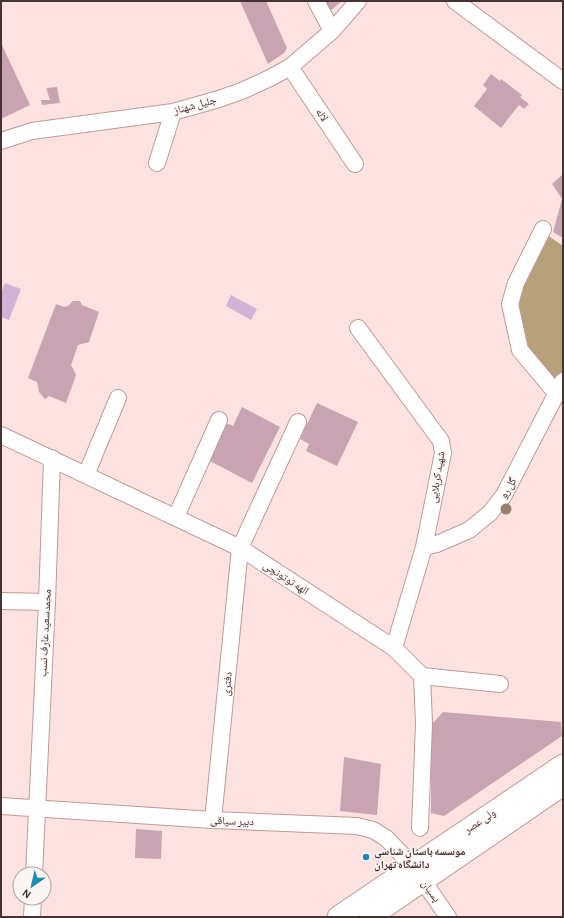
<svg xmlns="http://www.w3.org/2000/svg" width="564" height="918" font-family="'Alegreya Sans','Noto Naskh Arabic',sans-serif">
<rect width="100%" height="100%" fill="#fce3e1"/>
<path fill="#b6a17a" d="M547 235 563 246V370L556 382 525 345 515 303Z"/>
<path fill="#d0b3d6" d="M5 283 21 289 9 320 1 317V293Z
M231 295 257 309 251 320 226 306Z"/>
<path fill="#c8a4b3" d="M240 1H266L287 48 284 53 268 64Z
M321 1H342L329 12Z
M1 43 30 105 1 119Z
M491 74 500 81 501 79 522 95 520 97 529 104 524 109 519 105 501 128 474 106 487 89 483 85Z
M57 87 60 103 42 105 41 100H50L46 88Z
M563 174V238L553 232 562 199 552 184Z
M73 301H80L82 305 99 312 89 342 78 345 71 365 76 375 66 403 49 396 45 399 39 392 37 382 28 378 56 304 64 307 68 306Z
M317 403 358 422 337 466 306 451 309 444 300 439Z
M242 407 280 427 252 483 210 461 223 425 229 424 233 426Z
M443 712 561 722 562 736 444 816 431 813V725Z
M344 757 381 764 377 815 340 811Z
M136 829 162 831 161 859 135 858Z"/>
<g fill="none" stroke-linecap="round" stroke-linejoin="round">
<defs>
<path id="minor" d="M316 1 332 31
M455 1 563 81
M290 67 355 164
M1 141 32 131 173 112 219 99 244 90 270 78 290 67 332 31 358 1
M157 163 173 112
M543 229 516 283 510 304 520 350 556 393
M358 328 441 441 443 453 424 547 394 648
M1 435 240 548 394 648 422 676 424 723 420 828
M86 475 118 398
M176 517 219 420
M424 547 437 544 469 530 490 513 504 495 563 381
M1 601 47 602
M422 676 500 684
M1 806 213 820 357 826 373 830 386 838 413 866 448 917
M213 820 240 548 298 422
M34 874 47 602 52 458
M32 917 33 898"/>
<path id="major" d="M338 917 563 765
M370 917 563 785"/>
</defs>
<use href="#minor" stroke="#c19998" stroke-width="18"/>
<use href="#major" stroke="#c19998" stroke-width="23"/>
<use href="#minor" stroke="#fff" stroke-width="16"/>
<use href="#major" stroke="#fff" stroke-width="21"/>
</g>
<circle fill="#95816e" cx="506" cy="509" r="5.5"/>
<circle fill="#1f8bb2" stroke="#fdf5f4" stroke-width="1.5" cx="366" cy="857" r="4"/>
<g text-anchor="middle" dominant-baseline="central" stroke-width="3" stroke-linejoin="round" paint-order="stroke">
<g font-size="11" fill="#443332" stroke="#fdf5f4">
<text transform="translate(195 105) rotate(-15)">جلیل شهناز</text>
<text transform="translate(322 115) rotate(56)">لاله</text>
<text transform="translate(437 477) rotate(-81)">شهید کربلایی</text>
<text transform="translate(508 488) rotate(-59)">گل رو</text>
<text transform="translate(286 578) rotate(33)">الهه توتونچی</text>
<text transform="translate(45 633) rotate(-87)">محمدسعید عارف نسب</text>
<text transform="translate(227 684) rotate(-84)">دفتری</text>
<text transform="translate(232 821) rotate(2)">دبیر سیاقی</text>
<text transform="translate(480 821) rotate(-34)">ولی عصر</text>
<text transform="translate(431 891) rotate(55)">پسیان</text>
</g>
<g font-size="11" font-weight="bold" fill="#443332" stroke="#fdf5f4" text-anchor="start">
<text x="374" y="851">موسسه باستان شناسی<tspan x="374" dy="13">دانشگاه تهران</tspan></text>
</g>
</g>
<rect width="564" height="918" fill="none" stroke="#443332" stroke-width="4"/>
<g transform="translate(32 886) rotate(214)"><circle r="19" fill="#fdf5f4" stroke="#b3a7a6"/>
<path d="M0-3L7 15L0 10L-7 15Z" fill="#1f8bb2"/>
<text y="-6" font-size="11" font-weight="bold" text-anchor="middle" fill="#443332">N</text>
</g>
</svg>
